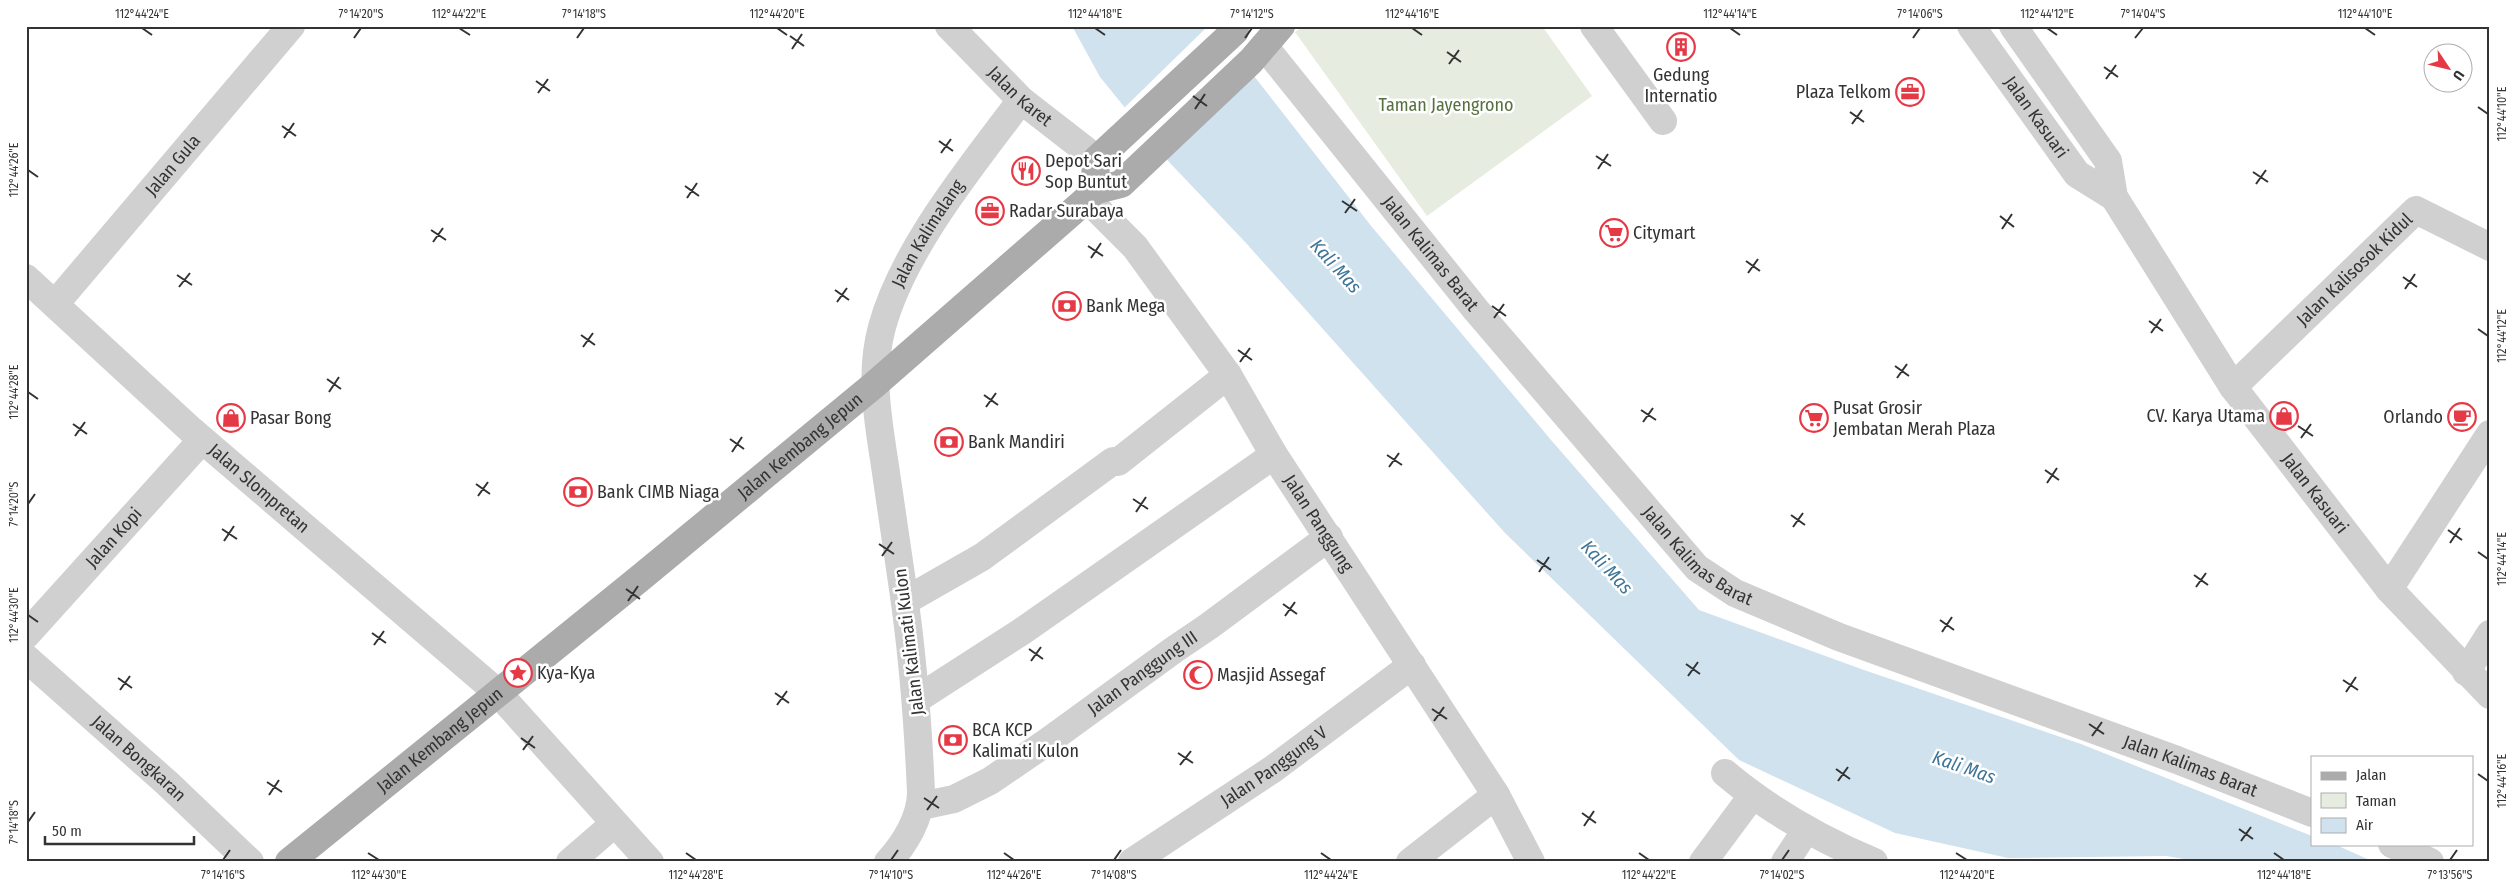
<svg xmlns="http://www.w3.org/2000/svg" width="2516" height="888" font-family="'Fira Sans Condensed',sans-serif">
<rect width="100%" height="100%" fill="#fff"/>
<path fill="#e6ecdf" d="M1303 26H1542L1592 96 1427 216 1295 32Z"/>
<path fill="#cfe2ee" d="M1072 26H1215L1372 227 1551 440 1699 610 1864 670 2081 744 2312 836V844H2334L2374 862H2202L2166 856 2008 858 1895 833 1739 760 1505 533 1246 243 1170 163 1100 77Z"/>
<path fill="#fff" d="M1208 26H1218L1256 73 1157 150 1123 109Z"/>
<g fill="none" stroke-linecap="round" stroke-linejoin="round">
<g stroke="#d0d0d0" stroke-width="28">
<path id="s1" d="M949 26 1021 100 1097 159"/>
<path d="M1594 26 1663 121"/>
<path id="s2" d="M1971 26 2077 174 2114 197"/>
<path id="s3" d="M2013 26 2108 161 2114 197 2233 387 2389 589 2490 695"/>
<path id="s4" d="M1264 46 1476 310 1697 568 1735 593 1839 637 2177 760 2312 813"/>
<path id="s5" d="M1087 199 1135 247 1228 375 1274 455 1496 795 1531 862"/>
<path id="s6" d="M26 278 191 430 497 692 650 862"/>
<path id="s7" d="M55 304 291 26"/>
<path id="s8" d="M2233 387 2416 210 2490 247"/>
<path d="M2389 589 2490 434"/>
<path d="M905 601 982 557 1113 461 1118 462 1228 375"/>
<path id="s9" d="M26 635 202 440"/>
<path id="s10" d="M26 658 167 783 250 862"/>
<path d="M2466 672 2490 634"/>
<path d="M917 699 1021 632 1274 455"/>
<path d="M1725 773C1770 811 1820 839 1874 862"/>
<path id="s11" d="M921 806 954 799 990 781 1047 742 1175 649 1209 626 1329 537"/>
<path d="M2392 844 2430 862"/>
<path d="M570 862 614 824"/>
<path id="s12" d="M888 862C905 844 921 817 921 792 918 724 913 657 903 589 897 548 891 507 885 466 878 419 869 374 882 327 904 247 972 166 1021 100"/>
<path id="s13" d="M1132 862 1273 769 1412 665"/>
<path d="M1410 862 1496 795"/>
<path d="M1703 862 1752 796"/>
<path d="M1785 862 1806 830"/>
</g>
<g stroke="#ababab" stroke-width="28">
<path d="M1093 191 1121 184 1251 61 1281 26"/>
<path id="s14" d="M289 862 639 579 874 385 1087 199 1093 191 1097 159 1235 31"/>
</g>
</g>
<path fill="none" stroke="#333" stroke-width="2" d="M142 28 152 35M459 28 470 35M777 28 787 35M1095 28 1105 35M1412 28 1422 35M1730 28 1740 35M2047 28 2057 35M2365 28 2375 35M790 36 804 46M354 38 361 28M577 38 584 28M1245 38 1252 28M1913 38 1920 28M2135 38 2143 28M792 49 802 34M1447 52 1461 62M1449 64 1459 50M2104 67 2118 77M2106 79 2116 65M536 81 550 91M538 93 548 79M1193 96 1207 106M2478 107 2488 114M1195 109 1205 94M1850 112 1864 122M1852 124 1862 110M282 126 296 136M284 138 294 123M939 141 953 151M941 153 951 139M1596 156 1611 166M1598 169 1608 154M28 170 38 177M2253 172 2268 182M2256 184 2266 170M685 186 699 196M687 198 697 183M1342 201 1357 211M1345 213 1355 199M2000 216 2014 227M2002 229 2012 214M431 230 446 240M433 242 443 228M1088 246 1103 256M1091 258 1101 243M1746 261 1760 271M1748 273 1758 259M177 275 192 285M2403 277 2417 287M179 287 190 273M2405 289 2415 274M835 290 849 300M837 302 847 288M1492 306 1506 316M1494 318 1504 304M2149 321 2163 331M2478 329 2488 336M2151 333 2161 319M581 335 595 345M583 347 593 333M1238 350 1252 360M1240 362 1250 348M1895 366 1909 376M1897 378 1907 364M327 379 341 389M28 392 38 399M329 392 339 377M984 395 998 405M986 407 996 393M1641 410 1656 420M1643 422 1653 408M73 424 87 434M2298 426 2313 436M75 436 85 422M2301 438 2311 424M730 439 744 449M732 452 742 437M1387 455 1402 465M1389 467 1399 453M2045 470 2059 480M2047 483 2057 468M476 484 490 494M478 496 488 482M1133 499 1148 509M28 504 35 494M1136 512 1146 497M1791 515 1805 525M1793 527 1803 513M222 529 237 539M2448 530 2462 540M224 541 234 526M2450 543 2460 528M879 544 894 554M2478 552 2488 559M882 556 892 542M1537 560 1551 570M1539 572 1549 557M2194 575 2208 585M2196 587 2206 573M626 589 640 599M628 601 638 586M1283 604 1297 614M28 615 38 622M1285 616 1295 602M1940 620 1954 630M1942 632 1952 617M372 633 386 643M374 645 384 631M1029 649 1043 659M1031 661 1041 647M1686 664 1700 674M1688 676 1698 662M118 678 132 688M2343 680 2358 690M120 690 130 676M2346 692 2356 677M775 693 789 703M777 705 787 691M1432 709 1447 719M1434 721 1444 707M2089 724 2104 734M2092 736 2102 722M521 738 535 748M523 750 533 736M1178 753 1193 763M1180 765 1191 751M1836 769 1850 779M2478 774 2488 781M1838 781 1848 767M267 782 282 792M269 795 279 780M924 798 939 808M927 810 937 796M1582 813 1596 823M28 822 35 812M1584 826 1594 811M2239 829 2253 839M2241 841 2251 827M368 853 379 860M686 853 696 860M1004 853 1014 860M1321 853 1331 860M1639 853 1649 860M1956 853 1967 860M2274 853 2284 860M223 860 230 850M891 860 898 850M1114 860 1121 850M1782 860 1789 850M2450 860 2457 850"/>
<defs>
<symbol id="building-ring" viewBox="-11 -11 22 22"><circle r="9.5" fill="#fff" stroke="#e63946" stroke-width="1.5"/><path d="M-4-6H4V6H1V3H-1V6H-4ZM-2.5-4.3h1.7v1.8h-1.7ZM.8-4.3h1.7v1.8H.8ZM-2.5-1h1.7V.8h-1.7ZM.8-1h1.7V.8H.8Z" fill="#e63946"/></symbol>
<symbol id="office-ring" viewBox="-11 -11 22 22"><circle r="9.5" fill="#fff" stroke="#e63946" stroke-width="1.5"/><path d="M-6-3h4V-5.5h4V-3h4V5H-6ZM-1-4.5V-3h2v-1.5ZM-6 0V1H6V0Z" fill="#e63946"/></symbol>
<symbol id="restaurant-ring" viewBox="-11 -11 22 22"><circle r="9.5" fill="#fff" stroke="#e63946" stroke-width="1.5"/><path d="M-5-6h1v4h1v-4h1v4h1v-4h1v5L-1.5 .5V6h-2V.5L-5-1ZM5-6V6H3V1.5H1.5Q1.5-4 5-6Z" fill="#e63946"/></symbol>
<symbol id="supermarket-ring" viewBox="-11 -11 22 22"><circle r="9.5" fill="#fff" stroke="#e63946" stroke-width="1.5"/><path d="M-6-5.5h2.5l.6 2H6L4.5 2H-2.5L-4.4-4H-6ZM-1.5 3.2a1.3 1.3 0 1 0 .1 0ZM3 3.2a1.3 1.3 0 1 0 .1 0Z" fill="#e63946"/></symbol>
<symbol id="bank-ring" viewBox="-11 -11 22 22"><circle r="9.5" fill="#fff" stroke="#e63946" stroke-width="1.5"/><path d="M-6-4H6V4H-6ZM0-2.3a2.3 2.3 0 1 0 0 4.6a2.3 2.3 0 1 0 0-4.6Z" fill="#e63946"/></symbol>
<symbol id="shop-ring" viewBox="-11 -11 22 22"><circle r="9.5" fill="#fff" stroke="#e63946" stroke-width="1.5"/><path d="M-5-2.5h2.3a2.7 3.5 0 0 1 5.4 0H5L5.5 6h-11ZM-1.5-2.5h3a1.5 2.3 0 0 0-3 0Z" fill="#e63946"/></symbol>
<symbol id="cafe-ring" viewBox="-11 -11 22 22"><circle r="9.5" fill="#fff" stroke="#e63946" stroke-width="1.5"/><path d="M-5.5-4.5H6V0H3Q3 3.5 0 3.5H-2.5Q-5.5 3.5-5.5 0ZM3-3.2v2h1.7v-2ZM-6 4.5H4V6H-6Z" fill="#e63946"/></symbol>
<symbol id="sight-ring" viewBox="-11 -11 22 22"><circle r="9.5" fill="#fff" stroke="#e63946" stroke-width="1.5"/><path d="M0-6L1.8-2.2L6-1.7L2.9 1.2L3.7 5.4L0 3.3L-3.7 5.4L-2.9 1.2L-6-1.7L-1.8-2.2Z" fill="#e63946"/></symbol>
<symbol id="mosque-ring" viewBox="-11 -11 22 22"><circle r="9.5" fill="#fff" stroke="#e63946" stroke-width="1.5"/><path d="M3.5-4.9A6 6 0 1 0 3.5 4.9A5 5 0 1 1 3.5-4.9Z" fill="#e63946"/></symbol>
</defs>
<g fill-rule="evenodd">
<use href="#building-ring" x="1665" y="31" width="32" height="32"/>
<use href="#office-ring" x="1894" y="76" width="32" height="32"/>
<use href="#restaurant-ring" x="1010" y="155" width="32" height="32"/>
<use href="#office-ring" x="974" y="195" width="32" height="32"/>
<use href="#supermarket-ring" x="1598" y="217" width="32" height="32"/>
<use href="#bank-ring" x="1051" y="290" width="32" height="32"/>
<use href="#shop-ring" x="2268" y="400" width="32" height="32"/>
<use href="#cafe-ring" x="2446" y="401" width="32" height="32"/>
<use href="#shop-ring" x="215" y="402" width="32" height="32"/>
<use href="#supermarket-ring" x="1798" y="402" width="32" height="32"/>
<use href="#bank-ring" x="933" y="426" width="32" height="32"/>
<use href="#bank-ring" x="562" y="476" width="32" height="32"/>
<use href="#sight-ring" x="502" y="657" width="32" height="32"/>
<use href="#mosque-ring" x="1182" y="659" width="32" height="32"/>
<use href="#bank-ring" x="937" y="724" width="32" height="32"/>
</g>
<g text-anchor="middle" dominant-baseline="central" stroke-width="5" stroke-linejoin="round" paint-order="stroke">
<g font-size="18" fill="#333" stroke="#fff" text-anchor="start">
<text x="1681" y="75" text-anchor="middle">Gedung<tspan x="1681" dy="21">Internatio</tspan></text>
<text x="1891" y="92" text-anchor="end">Plaza Telkom</text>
<text x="1045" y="161">Depot Sari<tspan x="1045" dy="21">Sop Buntut</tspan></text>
<text x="1009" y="211">Radar Surabaya</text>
<text x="1633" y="233">Citymart</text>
<text x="1086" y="306">Bank Mega</text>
<text x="1833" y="408">Pusat Grosir<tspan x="1833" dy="21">Jembatan Merah Plaza</tspan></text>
<text x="2265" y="416" text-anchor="end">CV. Karya Utama</text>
<text x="2443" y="417" text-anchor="end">Orlando</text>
<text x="250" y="418">Pasar Bong</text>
<text x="968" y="442">Bank Mandiri</text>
<text x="597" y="492">Bank CIMB Niaga</text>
<text x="537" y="673">Kya-Kya</text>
<text x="1217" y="675">Masjid Assegaf</text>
<text x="972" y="730">BCA KCP<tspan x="972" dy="21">Kalimati Kulon</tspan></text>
</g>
<g font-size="18" fill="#333" stroke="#fff">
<text stroke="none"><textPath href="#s1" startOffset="100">Jalan Karet</textPath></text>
<text stroke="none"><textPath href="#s2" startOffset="112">Jalan Kasuari</textPath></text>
<text stroke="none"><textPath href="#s7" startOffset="182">Jalan Gula</textPath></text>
<text stroke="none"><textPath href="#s12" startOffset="652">Jalan Kalimalang</textPath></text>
<text stroke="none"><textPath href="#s4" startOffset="266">Jalan Kalimas Barat</textPath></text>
<text stroke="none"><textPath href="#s8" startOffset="169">Jalan Kalisosok Kidul</textPath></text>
<text stroke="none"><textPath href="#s14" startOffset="659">Jalan Kembang Jepun</textPath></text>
<text stroke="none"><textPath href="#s6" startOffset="314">Jalan Slompretan</textPath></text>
<text stroke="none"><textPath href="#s3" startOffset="560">Jalan Kasuari</textPath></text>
<text stroke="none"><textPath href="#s5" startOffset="400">Jalan Panggung</textPath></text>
<text stroke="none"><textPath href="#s9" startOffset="131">Jalan Kopi</textPath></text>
<text stroke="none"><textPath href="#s4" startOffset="671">Jalan Kalimas Barat</textPath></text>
<text transform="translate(909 642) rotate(-97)">Jalan Kalimati Kulon</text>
<text stroke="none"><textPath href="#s11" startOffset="261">Jalan Panggung III</textPath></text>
<text stroke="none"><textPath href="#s14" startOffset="194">Jalan Kembang Jepun</textPath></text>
<text stroke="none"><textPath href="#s10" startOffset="151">Jalan Bongkaran</textPath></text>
<text stroke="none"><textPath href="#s13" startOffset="171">Jalan Panggung V</textPath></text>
<text stroke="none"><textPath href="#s4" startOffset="1211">Jalan Kalimas Barat</textPath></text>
</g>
<g font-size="18" fill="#56703f" stroke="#fff">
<text x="1446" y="105">Taman Jayengrono</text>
</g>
<g font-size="19" font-style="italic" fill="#3f7597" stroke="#fff">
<text transform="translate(1336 266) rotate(48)">Kali Mas</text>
<text transform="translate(1607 567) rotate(47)">Kali Mas</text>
<text transform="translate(1964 767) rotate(19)">Kali Mas</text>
</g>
</g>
<rect width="2516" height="888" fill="none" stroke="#ffffff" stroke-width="55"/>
<rect x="2311" y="756" width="162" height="90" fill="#ffffff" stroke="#adadad"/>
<rect x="2321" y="772" width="25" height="8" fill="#ababab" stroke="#adadad"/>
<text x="2356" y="780" font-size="15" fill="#333333">Jalan</text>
<rect x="2321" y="793" width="25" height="15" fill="#e6ecdf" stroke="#adadad"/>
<text x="2356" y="806" font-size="15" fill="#333333">Taman</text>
<rect x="2321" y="818" width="25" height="15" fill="#cfe2ee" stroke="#adadad"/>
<text x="2356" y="830" font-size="15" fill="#333333">Air</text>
<g transform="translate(2448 68) rotate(125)"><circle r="24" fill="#ffffff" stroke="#adadad"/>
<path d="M0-4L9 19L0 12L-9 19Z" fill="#e63946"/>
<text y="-8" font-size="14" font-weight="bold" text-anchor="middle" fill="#333333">U</text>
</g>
<path d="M45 836v8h149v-8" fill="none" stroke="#333333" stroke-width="2.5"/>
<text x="52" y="836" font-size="15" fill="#333333" stroke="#ffffff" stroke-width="4" paint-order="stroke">50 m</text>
<rect x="28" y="28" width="2460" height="832" fill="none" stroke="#333" stroke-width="2"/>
<g font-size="12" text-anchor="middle" fill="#333">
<text x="142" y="18">112°44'24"E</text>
<text x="361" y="18">7°14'20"S</text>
<text x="459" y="18">112°44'22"E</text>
<text x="584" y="18">7°14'18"S</text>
<text x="777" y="18">112°44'20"E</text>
<text x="1095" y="18">112°44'18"E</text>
<text x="1252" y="18">7°14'12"S</text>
<text x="1412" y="18">112°44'16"E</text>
<text x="1730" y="18">112°44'14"E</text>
<text x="1920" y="18">7°14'06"S</text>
<text x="2047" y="18">112°44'12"E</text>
<text x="2143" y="18">7°14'04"S</text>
<text x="2365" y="18">112°44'10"E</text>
<text transform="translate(2502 114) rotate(-90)" y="4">112°44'10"E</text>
<text transform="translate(14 170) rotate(-90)" y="4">112°44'26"E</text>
<text transform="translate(2502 336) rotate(-90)" y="4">112°44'12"E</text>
<text transform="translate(14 392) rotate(-90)" y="4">112°44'28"E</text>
<text transform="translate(14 504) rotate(-90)" y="4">7°14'20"S</text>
<text transform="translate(2502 559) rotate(-90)" y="4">112°44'14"E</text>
<text transform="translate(14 615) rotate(-90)" y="4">112°44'30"E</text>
<text transform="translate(2502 781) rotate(-90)" y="4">112°44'16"E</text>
<text transform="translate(14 822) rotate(-90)" y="4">7°14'18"S</text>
<text x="223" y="879">7°14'16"S</text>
<text x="379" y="879">112°44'30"E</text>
<text x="696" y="879">112°44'28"E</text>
<text x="891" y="879">7°14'10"S</text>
<text x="1014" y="879">112°44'26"E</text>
<text x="1114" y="879">7°14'08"S</text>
<text x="1331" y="879">112°44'24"E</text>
<text x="1649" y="879">112°44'22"E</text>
<text x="1782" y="879">7°14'02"S</text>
<text x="1967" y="879">112°44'20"E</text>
<text x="2284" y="879">112°44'18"E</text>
<text x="2450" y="879">7°13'56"S</text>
</g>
</svg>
